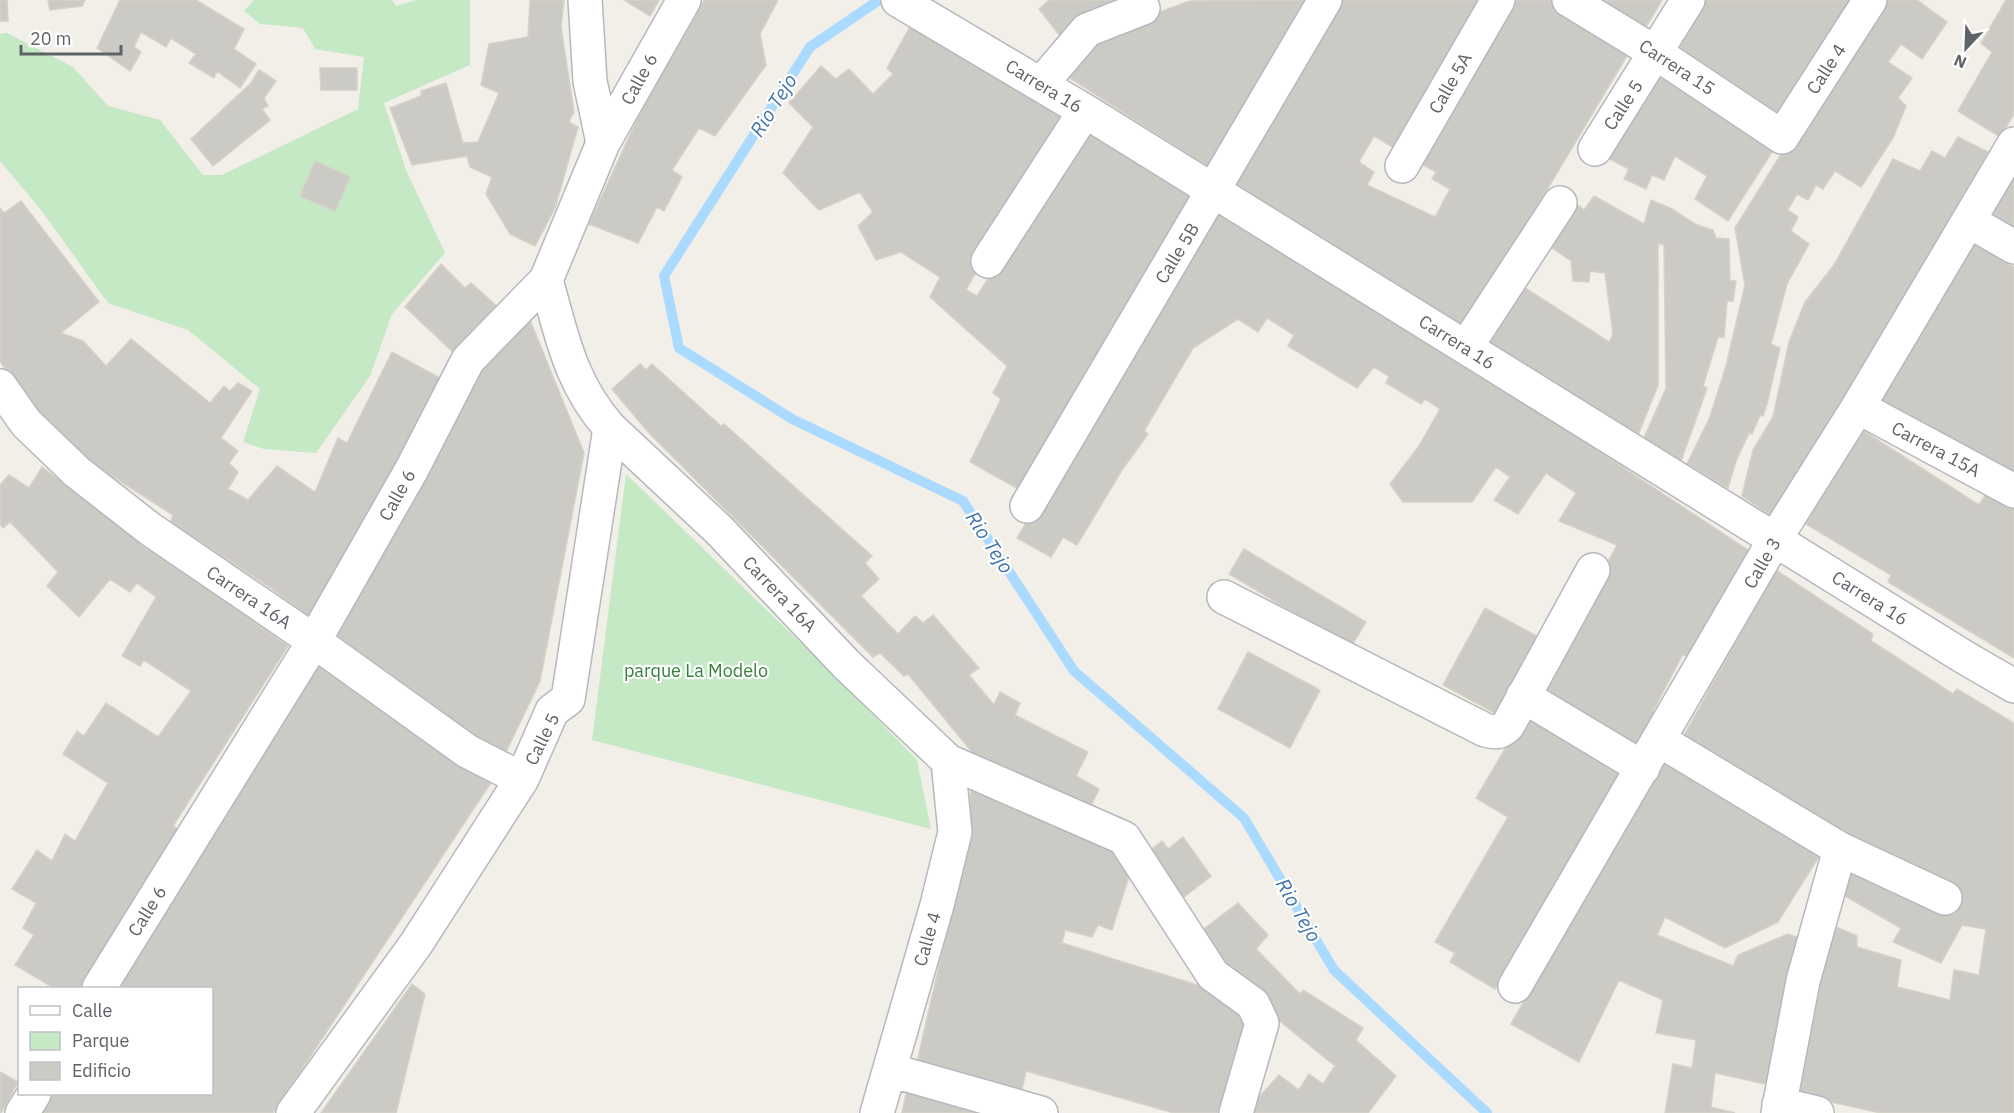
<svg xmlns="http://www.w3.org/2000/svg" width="2014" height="1113" font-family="'IBM Plex Sans',sans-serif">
<rect width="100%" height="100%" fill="#f1efe8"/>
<path fill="#c5e8c5" d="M254 0H392L396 6 416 0H470V65L384 103 406 170 445 253 392 314 370 376 316 453 264 449 243 442 260 389 188 330 108 303 41 210 0 161V34L7 33 73 67 108 106 160 120 203 175H222L358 109 364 57 315 49 303 28 260 24 244 11Z
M626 474 835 676 917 760 931 829 592 740Z"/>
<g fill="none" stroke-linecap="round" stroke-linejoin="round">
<path stroke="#aadaff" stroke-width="10" d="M879 0 810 47 664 276 679 348 792 419 963 501 1074 671 1244 818 1334 970 1487 1113"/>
</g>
<path fill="#cccac5" stroke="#d6d1c6" stroke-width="1.5" d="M0 0H7L8 21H0Z
M48 0H85L82 6 50 10Z
M120 0H196L244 29 234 49 256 64 240 88 217 71 214 78 189 63 196 54 171 38 166 47 141 32 134 47 141 52 130 71 97 48Z
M530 0H564L561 27 574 112 569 122 578 127 555 208 535 246 510 234 486 194 492 177 470 167 467 156 412 165 390 108 421 96V91L446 83 463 143 478 142 499 93 481 85 489 44 528 37Z
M624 0H659L650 16Z
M704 0H778L760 34 766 65 715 136 699 128 672 170 682 177 664 211 657 207 638 243 589 224 647 98Z
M1049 0H1130L1061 37 1039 9Z
M1308 0 1208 167 1070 78 1069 70 1093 36 1190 1Z
M1333 0H1483L1396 149 1374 136 1359 162 1374 172 1367 185 1435 217 1450 189 1432 179 1436 172 1415 160 1512 0H1550L1631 49 1464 329 1232 184Z
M1603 0H1662L1646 27Z
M1705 0H1851L1777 116 1677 47Z
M1877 0H1917L1947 22 1922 59 1901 44 1888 62 1912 78 1898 98 1906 106 1893 138 1861 187 1835 171 1823 189 1816 185 1808 200 1797 194 1788 210 1798 217 1791 231 1809 244 1787 284 1771 344 1780 348 1767 404 1763 416 1760 415 1752 434 1749 433 1736 461 1728 488 1687 464 1710 417 1726 366 1745 285 1735 228Z
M2006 0H2014V114L2000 137 1958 111 1992 52 1981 43Z
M912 23 1064 113 969 259 980 265 966 290 977 296 1086 125 1195 192 1020 490 970 462 1001 399 993 393 1007 366 930 297 940 277 901 252 876 260 858 226 873 212 860 192 819 210 783 173 813 127 789 103 821 66 836 79 849 69 873 94 893 74 887 68Z
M320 68H357V90H321Z
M259 70 276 81 264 98 268 106 262 109 270 120 213 166 191 139 251 83Z
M1664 70 1777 144 1728 221 1695 199 1707 176 1675 156 1664 180 1652 175 1646 189 1624 179 1629 169 1606 157Z
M1958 137 1988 152 1903 300 1772 516 1742 496 1753 450 1773 417 1789 342 1805 302 1834 265 1893 159 1920 171 1932 151 1945 158Z
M315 161 350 177 335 211 300 196Z
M2014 174V230L1989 215Z
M1594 196 1644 224 1651 200 1672 209 1695 224 1713 230 1716 238 1729 239 1730 281H1736L1733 301H1727L1724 337H1718L1703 386 1707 388 1681 461 1644 438 1666 388 1664 244H1658V385L1638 435 1485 342 1519 284 1609 342 1613 334 1605 273 1590 271 1589 282 1573 281 1571 261 1544 242 1572 200 1584 210Z
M21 201 99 302 61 333 83 341 106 366 131 339 210 403 224 386 230 391 238 383 252 391 221 438 238 451 229 463 238 472 228 489 248 500 277 466 315 492 338 438 347 443 392 352 442 379 393 478 311 619 271 588 171 522 173 515 76 453 26 401 0 361V208L4 213Z
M1216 206 1504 389 1748 550 1699 644 1695 642 1688 657 1683 654 1653 711 1658 714 1638 747 1539 688 1617 545 1559 521 1576 493 1546 473 1518 514 1494 500 1510 477 1496 467 1472 502H1403L1390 484 1419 446 1440 409 1425 399 1421 404 1386 383 1389 376 1374 367 1357 388 1288 346 1294 335 1267 318 1258 332 1238 319 1193 348 1144 431 1148 434 1122 470 1077 545 1063 537 1051 557 1017 538Z
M1972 243 2014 267V473L1878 400Z
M441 264 465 288 471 283 499 308 454 353 405 307Z
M530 320 584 453 540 681 504 756 444 717 331 632 479 366Z
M640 364 646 370 652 364 721 426 724 424 872 556 865 563 879 579 861 596 898 634 915 616 923 623 933 615 979 668 969 675 994 705 1000 692 1020 703 1015 715 1088 752 1076 776 1099 789 1089 810 980 762 908 674 904 676 880 653 873 657 649 433 612 389Z
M1862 430 1979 505 1986 494 2014 509V658L1888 582 1891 575 1806 524Z
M42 467 143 543 288 646 173 826 179 830 81 988H54L15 965 34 935 23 928 36 903 12 889 37 850 52 861 65 834 75 841 108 783 63 754 77 731 84 736 106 703 158 737 191 691 144 660 140 666 122 656 156 597 137 583 130 592 110 579 79 617 47 586 58 572 10 522 3 528 0 524V485L9 475 29 488Z
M1244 549 1366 622 1351 647 1229 574Z
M1776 570 1873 634 1871 641 1953 694 1957 689 2014 723V1113H1881L1799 1095 1821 981 1813 979 1827 923 1857 936V947L1901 960 1897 987 1950 1000 1954 970 1979 975 1986 929 1962 925 1941 963 1893 942 1901 928 1836 891 1850 863 1956 897 1683 737Z
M1485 608 1544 640 1502 717 1443 685Z
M1248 652 1320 690 1290 748 1218 709Z
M313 662 492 781 273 1113H31L43 1094H212V988H109Z
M1525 715 1622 776 1495 989 1450 962 1455 953 1435 942 1508 817 1476 798Z
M1664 756 1823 850 1778 922 1725 948 1665 917 1657 935 1733 966 1738 955 1788 934 1802 939 1766 1084 1715 1073 1711 1107 1735 1113H1665L1673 1064 1692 1068 1696 1040 1656 1033 1663 1000 1619 980 1579 1062 1511 1024Z
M971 785 1116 844 1130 873 1112 930 1098 925 1092 937 1065 930 1062 943 1229 995 1252 1016 1218 1113H1174L1026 1071 1021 1094 917 1062 968 840Z
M1183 837 1211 876 1175 904 1143 856 1162 841 1168 849Z
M1238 903 1268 935 1256 949 1300 994 1303 990 1363 1028 1356 1040 1396 1076 1368 1113H1245L1279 1075 1299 1090 1309 1074 1323 1084 1335 1066 1276 1018 1229 969 1200 932Z
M412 984 425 994 396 1113H321Z
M0 1072 18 1082 1 1113H0Z
M907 1089 993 1113H902Z"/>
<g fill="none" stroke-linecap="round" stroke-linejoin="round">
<defs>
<path id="minor" d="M585 0 590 81 603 143
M898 0 1085 111 1964 657 2014 686
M1569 0 1656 53 1782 137 1870 0
M1041 84 1087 30 1143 8
M1595 149 1688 0
M1402 166 1498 0
M1969 221 2014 247
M988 261 1085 111
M1466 347 1560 203
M0 386 26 423 77 472 150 529 314 641 467 751 522 779
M1858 407 2014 491
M610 428 719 530 846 664 948 761 1124 838 1213 975 1253 1004 1262 1023 1236 1113
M1027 506 1325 0
M1224 597 1485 730C1496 733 1500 733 1508 725L1593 570
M1523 696 1643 768
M1659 740 1840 849 1945 898
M1515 986 1775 539 1858 407 2014 144
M99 988 314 641 412 469 468 360 546 280 603 143 684 0
M890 1070 1041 1113
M1779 1104 1817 1113
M22 1113 34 1094
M293 1113 416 944 522 779 552 711 568 699 610 428C570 383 562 336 546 280
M877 1113 937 905 955 832 948 761
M1778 1113 1803 981 1840 849"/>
</defs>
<use href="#minor" stroke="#b5b8bc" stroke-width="36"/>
<use href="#minor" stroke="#fff" stroke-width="33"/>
</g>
<g text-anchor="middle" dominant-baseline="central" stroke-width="4.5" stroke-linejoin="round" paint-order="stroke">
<g font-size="18" fill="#5f6368" stroke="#fff">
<text transform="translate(1677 67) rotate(33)">Carrera 15</text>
<text transform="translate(1826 69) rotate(-57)">Calle 4</text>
<text transform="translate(639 79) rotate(-61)">Calle 6</text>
<text transform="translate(1450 83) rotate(-60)">Calle 5A</text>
<text transform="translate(1044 86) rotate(31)">Carrera 16</text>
<text transform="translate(1623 105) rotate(-57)">Calle 5</text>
<text transform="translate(1177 253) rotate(-59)">Calle 5B</text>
<text transform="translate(1457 342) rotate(32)">Carrera 16</text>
<text transform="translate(1936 449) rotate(28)">Carrera 15A</text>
<text transform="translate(397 495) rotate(-61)">Calle 6</text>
<text transform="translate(1762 563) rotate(-60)">Calle 3</text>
<text transform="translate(780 594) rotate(46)">Carrera 16A</text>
<text transform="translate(249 597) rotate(34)">Carrera 16A</text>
<text transform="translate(1870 598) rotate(32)">Carrera 16</text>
<text transform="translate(542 739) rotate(-64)">Calle 5</text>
<text transform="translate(147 911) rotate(-58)">Calle 6</text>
<text transform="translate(927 939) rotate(-74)">Calle 4</text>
</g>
<g font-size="18" fill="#348238" stroke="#fff">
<text x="696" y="670">parque La Modelo</text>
</g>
<g font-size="20" font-style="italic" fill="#4174aa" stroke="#fff">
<text transform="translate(773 105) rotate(-58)">Rio Tejo</text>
<text transform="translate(990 542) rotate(57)">Rio Tejo</text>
<text transform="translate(1299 910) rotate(60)">Rio Tejo</text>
</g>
</g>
<rect x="18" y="987" width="195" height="108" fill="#ffffff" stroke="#bfc1c3" stroke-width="1.5"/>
<rect x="30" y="1006" width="30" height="9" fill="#ffffff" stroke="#bfc1c3" stroke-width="1.5"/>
<text x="72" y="1017" font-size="18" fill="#5f6368">Calle</text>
<rect x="30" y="1032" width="30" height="18" fill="#c5e8c5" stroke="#bfc1c3" stroke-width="1.5"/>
<text x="72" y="1047" font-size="18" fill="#5f6368">Parque</text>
<rect x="30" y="1062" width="30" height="18" fill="#cccac5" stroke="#bfc1c3" stroke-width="1.5"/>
<text x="72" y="1077" font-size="18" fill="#5f6368">Edificio</text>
<g transform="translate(1966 48) rotate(203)" stroke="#ffffff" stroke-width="4.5" paint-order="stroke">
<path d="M0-4.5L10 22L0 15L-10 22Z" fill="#5f6368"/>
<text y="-9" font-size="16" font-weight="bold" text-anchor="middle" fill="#5f6368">N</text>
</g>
<path d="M21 45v9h100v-9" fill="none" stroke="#5f6368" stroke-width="3"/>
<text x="30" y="45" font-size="18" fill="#5f6368" stroke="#ffffff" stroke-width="4.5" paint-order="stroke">20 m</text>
</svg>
